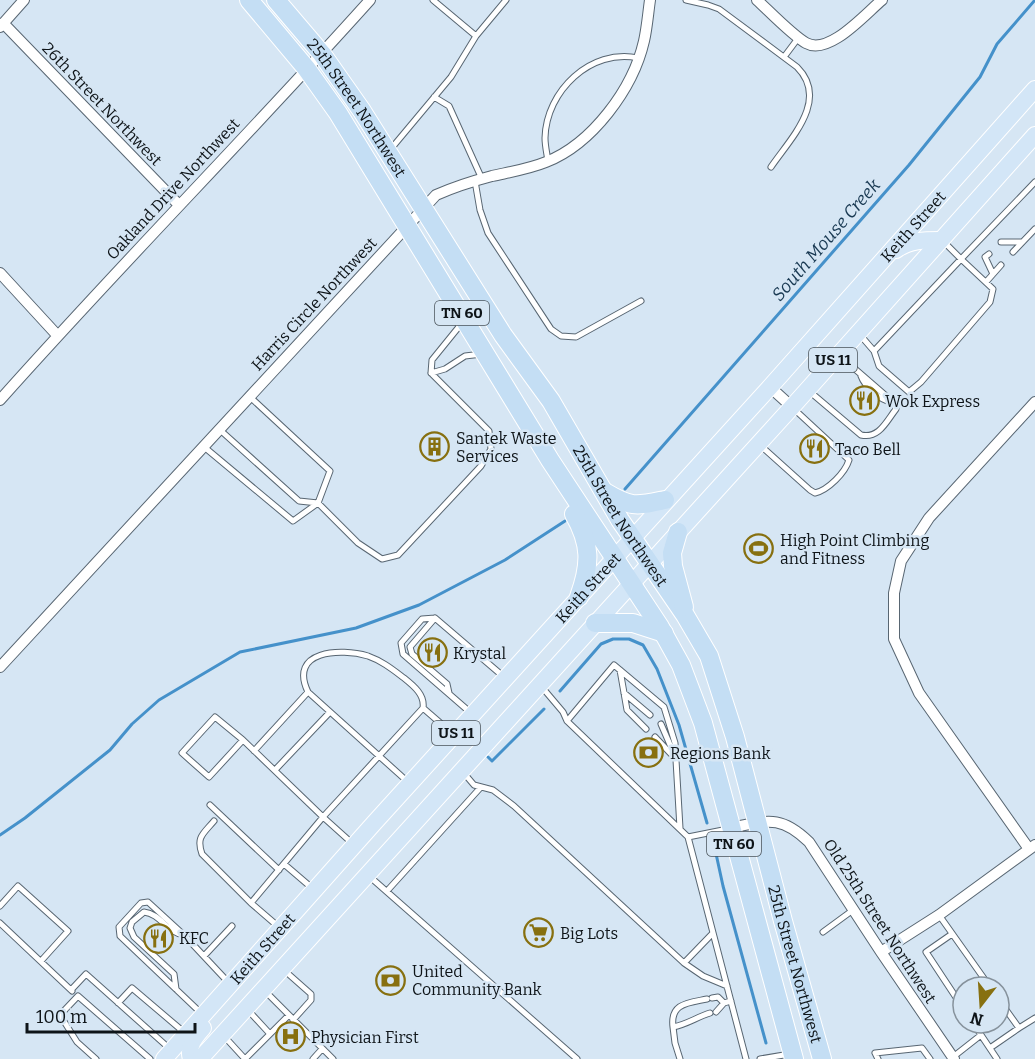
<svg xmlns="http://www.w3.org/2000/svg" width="1035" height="1059" font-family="Bitter,serif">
<rect width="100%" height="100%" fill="#d6e6f4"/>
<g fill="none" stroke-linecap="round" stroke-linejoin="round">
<path stroke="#4591ca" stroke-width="3" d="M625 489 909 165 980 77 997 44 1035 0
M560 691 601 644 613 639H629L643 645 657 669 679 725 707 823
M488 757 492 761 544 709
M0 835 25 818 110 750 132 724 159 700 240 652 356 628 419 605 505 560 565 521
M715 849 723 886 766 1043"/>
<defs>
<path id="service" d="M433 0 476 36
M686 0 708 5 719 9 797 67C830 100 790 139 771 167
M784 57 799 37
M434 97 449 106 482 179
M390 150 451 77 476 36 506 0
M548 161C547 154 545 146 545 138 546 91 591 48 638 58
M475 181 480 210 488 233 551 329 561 336 576 337 641 301
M944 242 961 259 1035 182
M1001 242H1022
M1013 252 1035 229
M989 254 985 257 993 274
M986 282 1001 265
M462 323 432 360 431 373 445 369 465 356 482 354
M861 336 874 351 879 366 909 392 921 382 990 302 993 289 961 259 874 351
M861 376C865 387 880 400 891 402
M809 391 861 435C879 439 886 422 896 409L893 402 840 356
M219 429 299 501 318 503 358 543 382 559 398 555 481 466 491 449 489 431 431 373
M760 445 810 490 815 493C828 490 845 473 849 460L794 409
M203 446 293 521 318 503 330 471 249 396
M435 618 410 647 412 654 447 684 449 693
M620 670 627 710 646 729
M541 686 563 712 567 721 688 837 746 1059
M624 693 650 715
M471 713 403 654 401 643 422 619 435 618 504 677
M567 721 614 665 664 707 675 743 680 828
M661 724 674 754
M655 737 672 755
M243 740 209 777 182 753 215 717 243 740 323 817 251 903 280 928
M254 751 308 692
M275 770 330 712
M463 772 474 785 493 790 514 806 684 963 713 933
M408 782 308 692C288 650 341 648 368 656 382 661 392 669 404 678 414 686 425 695 423 708
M210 805 279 870
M214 821C203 834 196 837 202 854L251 903
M688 837 728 829
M353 844 323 817 423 708 453 734
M284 864 312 888
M369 876 577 1059
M387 891 481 787
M0 906 18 886 68 931 41 961
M939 915 990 987
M0 923 72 991
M823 932 853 910
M952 934 926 952 963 1008
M204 956 232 926
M684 963 703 976 727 986
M285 971 311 994V1000L293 1020
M176 989 174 974 134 937 130 928 132 922 144 912C161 914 167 933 184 935
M71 990 86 974 170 1049
M266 992 333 1059
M712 998 718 997 724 1003
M999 1000 1019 1028 1035 1018
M118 1003 132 988 185 1033
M247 1009 270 1034
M716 1012 724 1003 731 1001
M201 1013 120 936 119 927 141 903 148 902 184 935 229 983
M973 1023 997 1059
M673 1027C670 1003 688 1003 707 999
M223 1035 245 1059
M990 1048 1019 1028
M953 1057 981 1035
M96 1059 77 1042 60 1015 78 996 150 1059
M245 1059 289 1015
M313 1059 322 1049
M680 1059 675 1043 673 1027C686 1025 697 1017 710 1013
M760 1059 790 1054
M878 1059 875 1053 922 1048 930 1059"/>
<path id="minor" d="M757 0C769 11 793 36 806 43 829 56 865 14 882 0
M3 23 179 205
M0 27 24 0
M0 273 57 335
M770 387 792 407
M0 400C121 264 249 135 370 0
M0 667 436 195C454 187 473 181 492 176 510 172 529 169 546 162 592 144 633 89 644 41 647 28 648 14 650 0
M730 828C767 821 780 814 809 842L881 952 954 1059
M1029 849 919 693 894 639V593L901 561 929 518 1035 402
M881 952 939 915 1035 845"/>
<g id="primary">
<path d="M896 250C909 240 925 240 941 240"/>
<path id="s1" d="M164 1059 375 822 770 387 1035 89"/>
<path d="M191 1059C187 1046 195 1037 203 1028"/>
<path d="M200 1059 792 407 1035 135"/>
</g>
<g id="trunk">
<path d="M249 0 306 68 338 113 550 460 660 627 681 665 703 723 794 1059"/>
<path id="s2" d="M276 0 322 54 362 111 503 335 551 401 620 520 685 615 709 656 735 737 783 921 822 1059"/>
<path d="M605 492C632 508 636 506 665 500"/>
<path d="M574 514C591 544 591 564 579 597"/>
<path d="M678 532 672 553 673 566 684 607"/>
<path d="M595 623H633L664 633"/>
</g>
</defs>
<use href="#service" stroke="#586672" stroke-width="7"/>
<use href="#minor" stroke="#586672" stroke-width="12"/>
<use href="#primary" stroke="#fff" stroke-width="18"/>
<use href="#trunk" stroke="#fff" stroke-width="20"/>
<use href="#service" stroke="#fff" stroke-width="5"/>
<use href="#minor" stroke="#fff" stroke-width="10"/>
<use href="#primary" stroke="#d3e6f7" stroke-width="16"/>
<use href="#trunk" stroke="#c4def4" stroke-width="18"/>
</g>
<defs>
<symbol id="restaurant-ring" viewBox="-11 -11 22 22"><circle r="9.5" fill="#d6e6f4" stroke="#877010" stroke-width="1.5"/><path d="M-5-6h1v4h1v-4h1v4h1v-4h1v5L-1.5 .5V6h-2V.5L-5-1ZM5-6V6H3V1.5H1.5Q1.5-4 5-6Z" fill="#877010"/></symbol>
<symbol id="building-ring" viewBox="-11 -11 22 22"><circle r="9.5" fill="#d6e6f4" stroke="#877010" stroke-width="1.5"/><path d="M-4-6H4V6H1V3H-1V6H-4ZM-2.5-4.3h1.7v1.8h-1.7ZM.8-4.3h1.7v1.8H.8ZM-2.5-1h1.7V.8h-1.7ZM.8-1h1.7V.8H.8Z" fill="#877010"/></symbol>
<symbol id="stadium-ring" viewBox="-11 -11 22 22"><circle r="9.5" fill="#d6e6f4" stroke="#877010" stroke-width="1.5"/><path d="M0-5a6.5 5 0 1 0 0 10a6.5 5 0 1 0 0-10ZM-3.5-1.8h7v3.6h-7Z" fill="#877010"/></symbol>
<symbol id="bank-ring" viewBox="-11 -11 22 22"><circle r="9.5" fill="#d6e6f4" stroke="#877010" stroke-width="1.5"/><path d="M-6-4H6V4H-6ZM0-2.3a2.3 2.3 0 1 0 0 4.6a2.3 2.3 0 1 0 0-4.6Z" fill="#877010"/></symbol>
<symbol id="supermarket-ring" viewBox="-11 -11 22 22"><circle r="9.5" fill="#d6e6f4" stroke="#877010" stroke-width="1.5"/><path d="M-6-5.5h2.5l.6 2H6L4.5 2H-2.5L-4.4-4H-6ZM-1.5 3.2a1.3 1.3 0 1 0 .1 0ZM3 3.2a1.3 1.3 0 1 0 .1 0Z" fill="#877010"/></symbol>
<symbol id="hospital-ring" viewBox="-11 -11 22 22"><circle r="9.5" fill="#d6e6f4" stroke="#877010" stroke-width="1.5"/><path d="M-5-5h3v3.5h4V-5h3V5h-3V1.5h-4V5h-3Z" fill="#877010"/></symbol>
</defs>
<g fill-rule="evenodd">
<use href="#restaurant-ring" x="848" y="384" width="33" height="33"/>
<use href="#building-ring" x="418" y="430" width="33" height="33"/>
<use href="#restaurant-ring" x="798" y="432" width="33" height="33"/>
<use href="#stadium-ring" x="742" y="532" width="33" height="33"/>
<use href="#restaurant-ring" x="416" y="636" width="33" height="33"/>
<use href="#bank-ring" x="632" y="736" width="33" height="33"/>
<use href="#supermarket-ring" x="522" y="916" width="33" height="33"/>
<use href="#restaurant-ring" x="142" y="922" width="33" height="33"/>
<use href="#bank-ring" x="374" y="964" width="33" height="33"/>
<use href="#hospital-ring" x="274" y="1020" width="33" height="33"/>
</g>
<g text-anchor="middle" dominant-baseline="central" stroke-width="5" stroke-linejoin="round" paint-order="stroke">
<g fill="#d6e6f4" stroke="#4a535a" stroke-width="1.5">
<rect x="435" y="301" width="54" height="24" rx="4.5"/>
<rect x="809" y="348" width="48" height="24" rx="4.5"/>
<rect x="432" y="721" width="48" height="24" rx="4.5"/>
<rect x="707" y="832" width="54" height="24" rx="4.5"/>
</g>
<g font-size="15" font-weight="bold" fill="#0e1418">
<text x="462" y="313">TN 60</text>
<text x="833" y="360">US 11</text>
<text x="456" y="733">US 11</text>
<text x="734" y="844">TN 60</text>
</g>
<g font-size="16" fill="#0e1418" stroke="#d6e6f4">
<text transform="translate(102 104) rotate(46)">26th Street Northwest</text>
<text stroke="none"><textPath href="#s2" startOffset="135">25th Street Northwest</textPath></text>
<text transform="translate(173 189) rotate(-47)">Oakland Drive Northwest</text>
<text stroke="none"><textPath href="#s1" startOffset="1120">Keith Street</textPath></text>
<text transform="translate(314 304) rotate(-47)">Harris Circle Northwest</text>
<text stroke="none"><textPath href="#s2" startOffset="621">25th Street Northwest</textPath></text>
<text stroke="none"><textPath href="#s1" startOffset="634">Keith Street</textPath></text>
<text transform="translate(880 921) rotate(57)">Old 25th Street Northwest</text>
<text stroke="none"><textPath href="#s1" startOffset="148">Keith Street</textPath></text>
<text stroke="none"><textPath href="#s2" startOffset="1107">25th Street Northwest</textPath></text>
</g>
<g font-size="16" fill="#0e1418" stroke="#d6e6f4" text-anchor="start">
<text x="885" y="401">Wok Express</text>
<text x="456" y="438">Santek Waste<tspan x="456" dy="18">Services</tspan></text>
<text x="835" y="449">Taco Bell</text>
<text x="780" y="540">High Point Climbing<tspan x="780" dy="18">and Fitness</tspan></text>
<text x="453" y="653">Krystal</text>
<text x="670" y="753">Regions Bank</text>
<text x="560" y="933">Big Lots</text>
<text x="179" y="938">KFC</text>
<text x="412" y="971">United<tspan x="412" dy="18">Community Bank</tspan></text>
<text x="311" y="1037">Physician First</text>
</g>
<g font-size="18" font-style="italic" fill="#193952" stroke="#d6e6f4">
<text transform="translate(826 240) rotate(-49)">South Mouse Creek</text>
</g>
</g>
<g transform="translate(981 1005) rotate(197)"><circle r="28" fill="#d6e6f4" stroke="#86929c" stroke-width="1.5"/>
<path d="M0-4.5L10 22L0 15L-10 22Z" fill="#877010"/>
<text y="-9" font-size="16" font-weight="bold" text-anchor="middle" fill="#0e1418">N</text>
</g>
<path d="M27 1023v9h168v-9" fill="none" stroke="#0e1418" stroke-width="3"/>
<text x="36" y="1023" font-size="18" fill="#0e1418" stroke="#d6e6f4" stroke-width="4.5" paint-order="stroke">100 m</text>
</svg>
